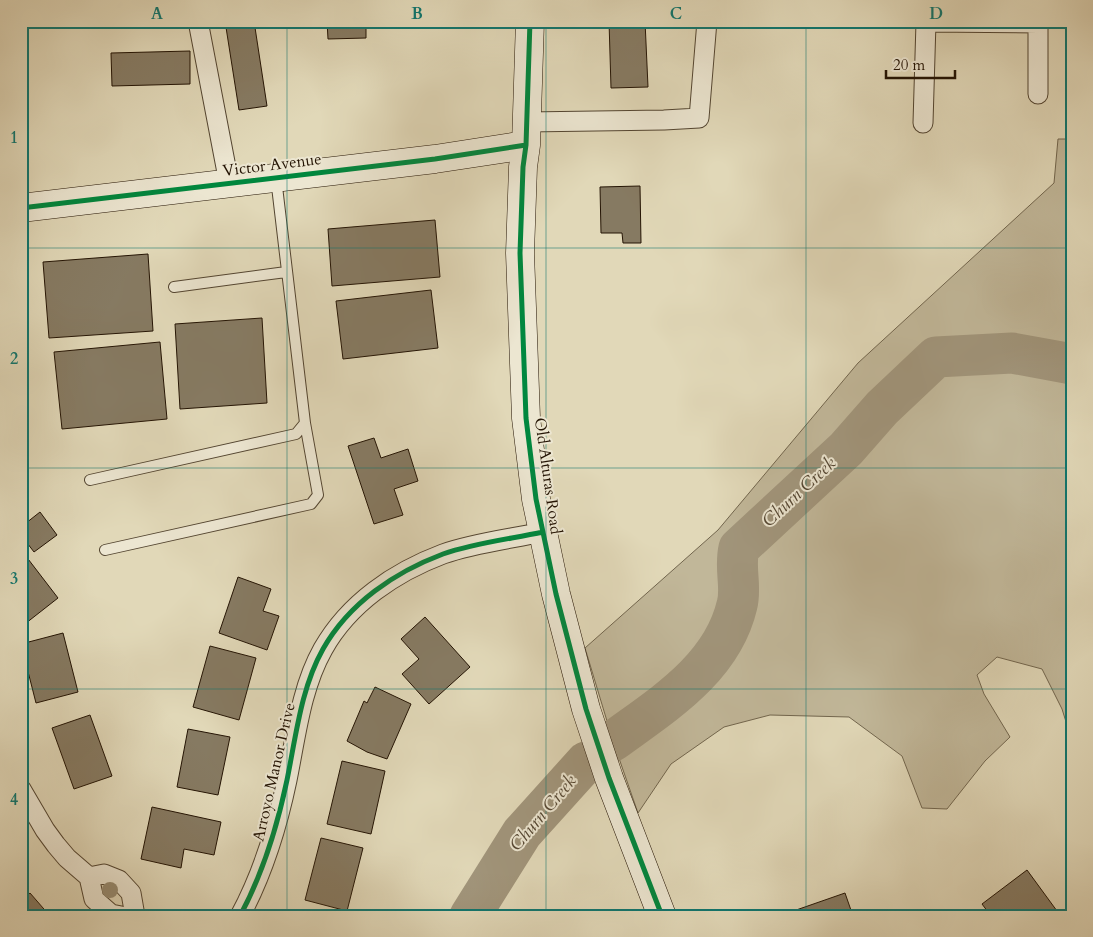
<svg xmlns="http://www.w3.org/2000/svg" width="1093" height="937" font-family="Cardo,serif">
<rect width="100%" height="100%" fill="#e1d8b8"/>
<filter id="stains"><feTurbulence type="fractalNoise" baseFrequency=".004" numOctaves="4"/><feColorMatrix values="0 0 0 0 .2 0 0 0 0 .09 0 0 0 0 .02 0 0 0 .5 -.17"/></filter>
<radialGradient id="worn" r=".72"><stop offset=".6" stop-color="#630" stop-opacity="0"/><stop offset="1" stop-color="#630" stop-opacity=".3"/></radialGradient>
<path fill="#c1b799" stroke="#72664e" d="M1058 139H1072V741L1062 709 1042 669 997 657 977 675 984 694 1010 737 985 761 947 809 922 808 902 756 849 717 770 715 724 727 671 764 638 813 613 741 585 648 718 530 858 363 1054 183Z"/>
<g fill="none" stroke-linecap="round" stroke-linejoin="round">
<path stroke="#a1957b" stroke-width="41" d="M613 741C662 705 722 669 737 605 742 587 734 568 739 548L846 449 882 408 936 357 1012 353 1072 364
M470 916 522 833 586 762"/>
</g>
<path fill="#867a62" stroke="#241404" d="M125 21H153V22L125 23Z
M225 21H254L267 106 239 110Z
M327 21H366V38L328 39Z
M378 21H455V23L378 25Z
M609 21H645L648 87 611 88Z
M190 51V84L112 86 111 53Z
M640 186 641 243H623L622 233H601L600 187Z
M435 220 440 277 332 286 328 229Z
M148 254 153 331 49 338 43 262Z
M21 275 23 336H21Z
M431 290 438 348 343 359 336 301Z
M262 318 267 403 180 409 175 324Z
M160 342 167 419 62 429 54 352Z
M374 438 381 458 408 449 418 481 394 489 403 515 374 524 348 446Z
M40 512 57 535 34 552 21 535V527Z
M25 555 58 598 21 627V558Z
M238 577 271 589 263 611 279 616 267 650 219 633Z
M425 617 470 667 429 704 402 674 419 659 401 639Z
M63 633 78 692 36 703 21 644Z
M210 646 256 658 239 720 193 707Z
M375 687 411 704 387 759 367 752 347 741 364 701 367 703Z
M90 715 112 776 74 789 52 728Z
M188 729 230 737 218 795 177 787Z
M342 761 385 771 371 834 327 824Z
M152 807 221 822 214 855 184 849 181 868 141 859Z
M321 838 363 848 347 911 305 900Z
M1027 870 1057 911 1050 916H1023L1021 913 1016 916H991L982 904Z
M30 893 50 916H21V901Z
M845 893 853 916H779Z"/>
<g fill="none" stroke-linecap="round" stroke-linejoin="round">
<defs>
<path id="service" d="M174 287 286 272
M90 480 296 434 305 423 276 178
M105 550 311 504 318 495 305 423"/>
<path id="minor" d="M198 21 229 183
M1038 94V21
M527 122 664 120 699 118 707 21
M923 123 926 22 1038 23
M21 789 45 830 56 845 67 858 89 877 94 899 111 914 121 916
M89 877 104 874 119 880 131 893 135 916
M240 916C263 873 277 828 287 780 296 736 301 688 323 649 349 603 395 572 443 554 474 543 510 539 543 532"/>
<path id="secondary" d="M530 21 526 145 523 167 520 253 526 418 536 499 556 594 586 709 609 778 662 916
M21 208 435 159 526 145"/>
</defs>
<use href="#service" stroke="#534531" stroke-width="12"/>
<use href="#minor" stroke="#534531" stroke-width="21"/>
<use href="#secondary" stroke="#241404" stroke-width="29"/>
<use href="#service" stroke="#ece6d1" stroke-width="10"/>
<use href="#minor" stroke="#ece6d1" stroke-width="19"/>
<use href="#secondary" stroke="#ece6d1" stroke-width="28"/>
<defs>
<path id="cycleway" d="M530 21 526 145 523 167 520 253 526 418 536 499 556 594 586 709 609 778 662 916
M21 208 435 159 526 145
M240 916C263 873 277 828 287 780 296 736 301 688 323 649 349 603 395 572 443 554 474 543 510 539 543 532"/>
</defs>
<use href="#cycleway" stroke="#ece6d1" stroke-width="8"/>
<use href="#cycleway" stroke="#00873e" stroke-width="5"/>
</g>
<circle fill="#978c72" cx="110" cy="890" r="8"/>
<path fill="none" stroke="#0f766e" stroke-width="1" stroke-opacity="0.55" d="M287 21V916M546 21V916M806 21V916M21 248H1072M21 468H1072M21 689H1072"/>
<g text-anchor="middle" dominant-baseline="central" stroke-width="4" stroke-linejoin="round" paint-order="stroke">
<g font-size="16" fill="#241404" stroke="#ece6d1">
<text transform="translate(272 165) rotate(-7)">Victor Avenue</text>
<text transform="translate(548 476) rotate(82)">Old Alturas Road</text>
<text transform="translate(274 772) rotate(-77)">Arroyo Manor Drive</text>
</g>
<g font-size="18" font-style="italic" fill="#564834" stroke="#ece6d1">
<text transform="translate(799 492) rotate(-43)">Churn Creek</text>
<text transform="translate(543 813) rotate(-50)">Churn Creek</text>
</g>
</g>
<rect width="1093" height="937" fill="none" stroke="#e1d8b8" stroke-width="55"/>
<path d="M886 70v8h69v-8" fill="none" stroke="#241404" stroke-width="2.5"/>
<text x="893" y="70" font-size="15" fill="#241404" stroke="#ece6d1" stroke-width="4" paint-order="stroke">20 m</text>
<rect x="28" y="28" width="1038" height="882" fill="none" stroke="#0f766e" stroke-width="2"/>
<g font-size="16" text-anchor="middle" font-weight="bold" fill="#0f766e">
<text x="157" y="19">A</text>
<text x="417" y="19">B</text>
<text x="676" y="19">C</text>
<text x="936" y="19">D</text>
<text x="14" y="143">1</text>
<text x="14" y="364">2</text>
<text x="14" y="584">3</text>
<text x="14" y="805">4</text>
</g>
<rect width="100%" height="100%" filter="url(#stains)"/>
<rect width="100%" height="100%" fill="url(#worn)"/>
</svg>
